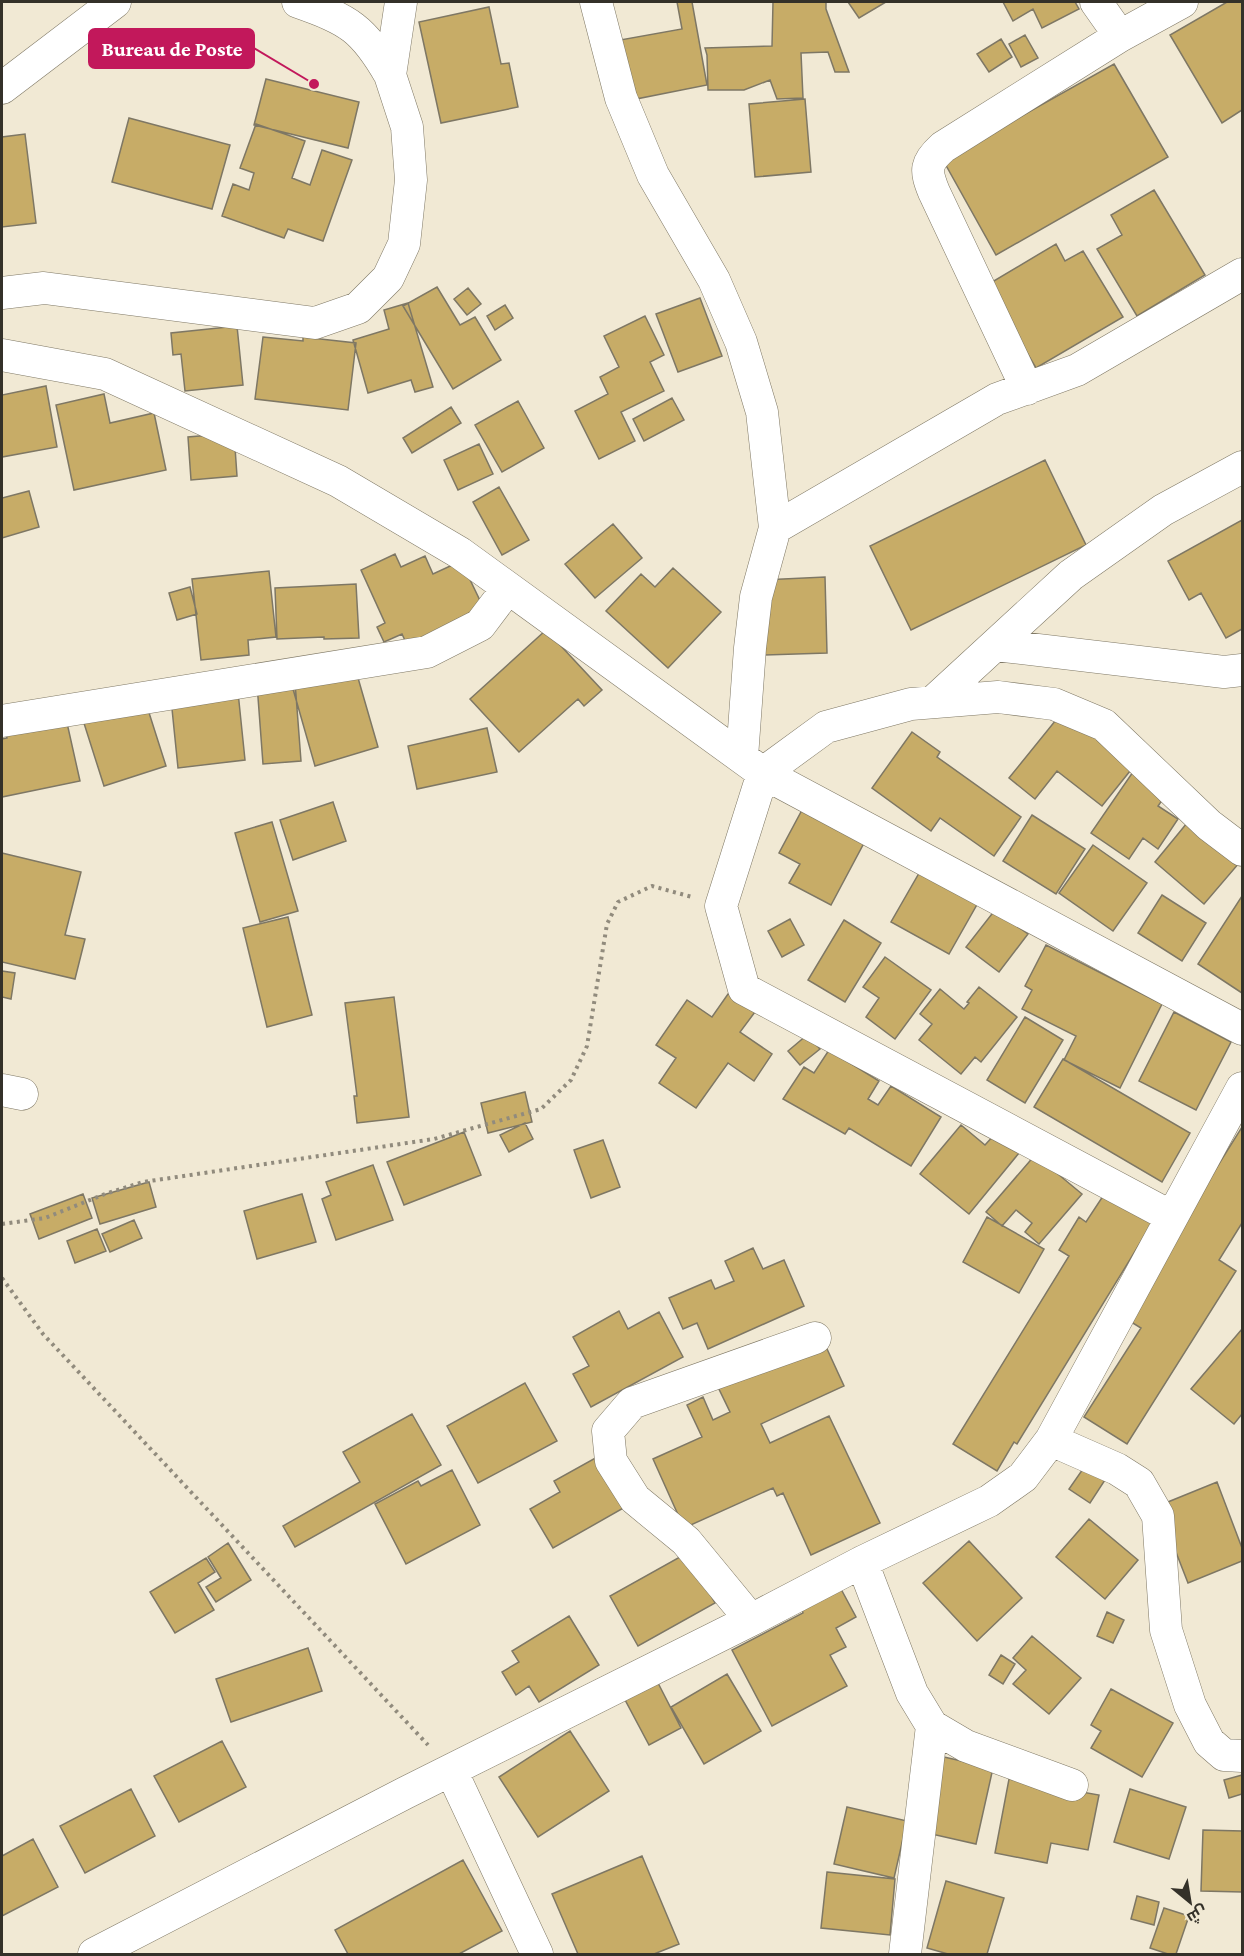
<svg xmlns="http://www.w3.org/2000/svg" width="1244" height="1956" font-family="'Crimson Pro',Cairo,serif">
<rect width="100%" height="100%" fill="#f1e9d4"/>
<path fill="#c7ac67" stroke="#7e7764" stroke-width="1.5" d="M677 2H692L707 85 631 100 620 40 682 29Z
M773 2H826V9L849 72H835L828 52 801 53 803 98 777 99 770 80 744 90H708L707 55 705 48 772 46Z
M848 2H886L859 18Z
M1003 2H1075L1079 9 1042 28 1033 9 1013 21Z
M1227 2H1242V110L1222 123 1170 35Z
M489 7 501 64 509 63 518 107 441 123 419 22Z
M1025 35 1038 58 1021 67 1009 44Z
M1001 39 1012 57 989 72 977 54Z
M1114 64 1168 157 996 255 943 160Z
M266 79 359 102 348 148 254 125Z
M805 99 811 172 755 177 749 104Z
M129 118 230 145 212 209 112 182Z
M256 124 305 141 292 178 310 185 322 150 352 160 323 241 288 229 284 238 222 216 233 184 249 190 254 173 240 168Z
M25 134 36 223 2 227V137Z
M1154 190 1205 275 1137 316 1097 249 1122 235 1111 215Z
M1056 244 1065 261 1083 251 1123 317 1036 368 987 285Z
M437 287 460 325 475 317 501 360 453 389 403 306Z
M468 288 481 304 467 315 454 299Z
M700 298 722 356 678 372 656 314Z
M408 303 433 387 415 392 411 380 368 393 353 340 389 329 384 310Z
M505 305 513 318 495 330 487 316Z
M645 316 664 355 650 362 664 391 621 412 635 441 599 459 575 411 608 394 600 377 619 367 604 336Z
M237 326 243 385 185 391 181 354 173 355 171 333Z
M263 337 303 341V337L356 343 348 410 255 399Z
M46 386 57 447 2 457V395Z
M104 394 110 423 154 413 166 470 74 490 56 405Z
M672 398 684 420 644 441 633 419Z
M518 401 544 448 502 472 475 425Z
M451 407 461 423 412 453 403 438Z
M234 433 237 476 191 480 188 437Z
M479 444 493 474 458 490 444 460Z
M1045 460 1086 545 911 630 870 546Z
M499 487 529 540 502 555 473 502Z
M29 491 39 527 2 538V498Z
M1242 520V629L1226 638 1201 593 1189 600 1168 561Z
M613 524 642 558 595 598 565 564Z
M395 554 401 567 425 556 433 574 461 561 485 611 408 647 402 634 384 642 377 627 385 623 361 570Z
M673 568 721 612 668 668 606 611 641 574 655 587Z
M269 571 276 637 248 640 249 655 201 660 192 579Z
M825 577 827 653 765 655 762 580Z
M356 584 359 638 324 639V637L277 639 275 588Z
M190 587 197 614 177 620 169 593Z
M546 630 602 690 584 706 578 699 519 752 470 699Z
M356 671 378 747 315 766 293 689Z
M295 682 301 761 263 764 257 684Z
M238 692 245 760 178 768 171 699Z
M144 697 166 766 104 786 82 717Z
M1064 710 1134 766 1102 806 1057 771 1035 799 1009 778Z
M65 714 80 781 2 797V739L7 738 4 727Z
M487 728 497 772 417 789 408 746Z
M912 732 940 752 937 757 1021 817 994 856 940 818 931 831 872 788Z
M1135 769 1168 792 1158 806 1178 819 1158 849 1143 838 1129 859 1091 833Z
M333 802 346 841 293 860 280 820Z
M802 810 864 843 831 905 789 883 800 864 779 853Z
M1032 815 1085 849 1056 894 1003 861Z
M272 822 298 911 260 922 235 833Z
M1187 823 1240 862 1204 904 1155 862Z
M1093 845 1147 883 1113 931 1059 893Z
M2 853 81 872 65 935 85 939 75 979 2 962Z
M922 868 979 901 949 954 891 922Z
M1162 895 1206 923 1182 961 1138 933Z
M1242 896V993L1198 964Z
M995 910 1028 934 999 972 966 947Z
M288 917 312 1015 267 1027 243 928Z
M790 919 804 945 782 957 768 931Z
M844 920 881 943 845 1002 808 980Z
M1046 945 1162 1004 1120 1088 1064 1060 1076 1036 1022 1009 1032 990 1025 986Z
M885 957 931 990 895 1039 866 1017 879 998 863 987Z
M2 971 15 973 11 999 2 997Z
M979 987 1017 1017 981 1062 975 1057 961 1074 919 1040 932 1024 920 1014 940 989 964 1009 969 1003 967 1002Z
M728 994 755 1012 740 1032 772 1054 754 1081 728 1063 696 1108 659 1083 676 1058 656 1045 687 1000 712 1017Z
M394 997 409 1117 357 1123 354 1096H357L345 1003Z
M1174 1012 1231 1042 1196 1110 1139 1081Z
M1025 1017 1063 1040 1025 1103 987 1080Z
M807 1035 820 1049 800 1065 788 1051Z
M829 1050 879 1081 868 1099 878 1105 891 1086 941 1117 911 1166 849 1128 845 1134 783 1099 804 1067 814 1073Z
M1063 1059 1190 1133 1162 1182 1034 1107Z
M525 1092 532 1122 488 1133 481 1103Z
M525 1123 533 1139 509 1152 500 1135Z
M961 1125 985 1145 995 1134 1019 1153 969 1214 920 1174Z
M1242 1127V1223L1219 1260 1236 1271 1127 1444 1084 1417 1141 1328 1123 1317Z
M464 1132 481 1175 404 1205 387 1162Z
M603 1140 620 1187 591 1198 574 1150Z
M1035 1155 1082 1194 1039 1244 1025 1232 1032 1223 1016 1210 1002 1226 986 1212Z
M373 1165 393 1220 336 1240 322 1199 331 1195 326 1182Z
M149 1182 156 1207 100 1224 92 1198Z
M1105 1193 1153 1222 1017 1444 1014 1442 997 1471 953 1444 1069 1256 1059 1250 1079 1217 1086 1222Z
M83 1194 92 1218 39 1239 30 1214Z
M302 1194 316 1242 257 1259 244 1211Z
M987 1217 1044 1249 1019 1293 963 1262Z
M134 1220 142 1238 110 1252 102 1234Z
M97 1229 106 1251 75 1263 67 1241Z
M753 1248 763 1269 784 1260 804 1306 708 1349 697 1323 683 1329 669 1298 711 1280 715 1289 734 1281 725 1261Z
M619 1311 628 1329 659 1312 683 1357 591 1407 573 1374 589 1366 573 1337Z
M1242 1329V1414L1234 1424 1191 1389Z
M822 1338 844 1386 761 1424 770 1443 829 1416 880 1523 811 1555 783 1493 777 1496 773 1488 684 1528 653 1459 702 1437 687 1405 703 1397 713 1420 730 1412 717 1385Z
M525 1383 557 1441 478 1483 447 1426Z
M412 1414 441 1465 295 1547 283 1526 360 1482 343 1452Z
M599 1456 627 1506 553 1548 530 1509 560 1492 554 1481Z
M1085 1466 1105 1480 1090 1503 1069 1489Z
M452 1470 480 1525 406 1564 375 1504 418 1481 421 1486Z
M1217 1482 1242 1548V1561L1188 1583 1158 1506Z
M1089 1519 1138 1560 1105 1599 1056 1557Z
M969 1541 1022 1598 977 1641 923 1583Z
M228 1543 251 1580 216 1602 206 1587 221 1578 208 1557Z
M687 1553 715 1603 638 1646 610 1596Z
M206 1558 215 1572 198 1583 214 1610 175 1633 150 1592Z
M841 1589 856 1617 836 1628 846 1647 830 1655 847 1686 772 1726 732 1650 803 1613 802 1610Z
M1107 1612 1124 1620 1113 1643 1097 1636Z
M569 1616 599 1665 539 1702 529 1686 516 1695 502 1672 519 1662 512 1651Z
M1032 1636 1081 1678 1049 1714 1013 1684 1026 1670 1013 1658Z
M308 1648 322 1691 231 1722 216 1679Z
M1001 1655 1015 1664 1003 1684 989 1675Z
M727 1674 761 1731 704 1764 671 1707Z
M656 1679 681 1728 649 1745 623 1696Z
M1111 1689 1173 1723 1142 1777 1091 1748 1101 1731 1091 1725Z
M570 1731 609 1791 538 1837 499 1777Z
M222 1741 246 1787 179 1822 154 1776Z
M944 1757 993 1768 976 1844 927 1833Z
M1242 1775V1794L1229 1798 1224 1780Z
M1009 1779 1099 1795 1088 1850 1051 1843 1047 1863 995 1853Z
M131 1789 155 1836 85 1873 60 1826Z
M1130 1789 1186 1807 1169 1859 1114 1842Z
M847 1807 907 1821 894 1878 834 1864Z
M1203 1830 1242 1831V1892L1201 1891Z
M33 1839 58 1887 2 1916V1856Z
M642 1856 679 1944 654 1954H578L552 1894Z
M463 1860 502 1931 459 1954H348L335 1930Z
M827 1872 895 1879 890 1935 821 1928Z
M946 1881 1004 1898 987 1954H948L927 1948Z
M1137 1896 1159 1902 1154 1925 1131 1919Z
M1164 1908 1189 1916 1176 1954H1168L1150 1948Z"/>
<g fill="none" stroke-linecap="round" stroke-linejoin="round">
<defs>
<path id="minor" d="M298 2C349 20 363 28 390 75
M596 2 621 98 653 175 714 280 741 342 762 412 775 528 756 597 750 648 742 757
M1096 2 1120 36
M2 88 115 2
M2 293 44 288 315 323 358 308 388 278 404 244 411 180 407 127 390 75 401 2
M2 355 105 374 338 481 460 553 763 773 1242 1029
M1027 389 934 192C925 170 925 163 943 147L1120 36 1182 2
M775 528 997 399 1077 370 1242 274
M995 645 1224 672 1242 670
M933 702 1071 575 1163 510 1242 467
M2 721 427 652 480 625 508 588
M2 1090 22 1094
M1172 1217 744 989 721 906 763 773 826 727 911 704 998 697 1054 704 1104 725 1209 825 1242 850
M1051 1440 1117 1469 1139 1483 1158 1516 1166 1630 1190 1705 1209 1742 1224 1755 1242 1756
M862 1562 912 1693 932 1726 966 1746 1072 1785
M751 1620 686 1541 635 1499 611 1461 608 1431 632 1403 815 1338
M451 1770 537 1954
M94 1954 405 1793 751 1620 862 1562 989 1501 1023 1477 1051 1440 1242 1088
M905 1954 932 1726"/>
</defs>
<use href="#minor" stroke="#7f7865" stroke-width="33"/>
<path stroke="#918b7d" stroke-width="4" stroke-dasharray="3 4.5" stroke-linecap="butt" d="M2 1224 45 1218 105 1194 143 1182 434 1139 541 1109 571 1080 587 1046 607 924 618 902 652 886 692 897
M2 1278 43 1334 428 1745"/>
<use href="#minor" stroke="#fff" stroke-width="32"/>
</g>
<path fill="none" stroke="#c2185b" stroke-width="2" d="M314 84L254 48"/>
<circle fill="#c2185b" stroke="#f1e9d4" stroke-width="2" cx="314" cy="84" r="6"/>
<rect fill="#c2185b" stroke="#c2185b" stroke-width="2" x="89" y="29" width="165" height="39" rx="6"/>
<g font-size="21" text-anchor="middle" font-weight="bold" fill="#fff">
<text x="172" y="56">Bureau de Poste</text>
</g>
<rect width="1244" height="1956" fill="none" stroke="#343129" stroke-width="6"/>
<g transform="translate(1190 1902) rotate(150)" stroke="#f1e9d4" stroke-width="4.5" paint-order="stroke">
<path d="M0-4.5L10 22L0 15L-10 22Z" fill="#343129"/>
<text y="-9" font-size="16" font-weight="bold" text-anchor="middle" fill="#343129">ش</text>
</g>
</svg>
